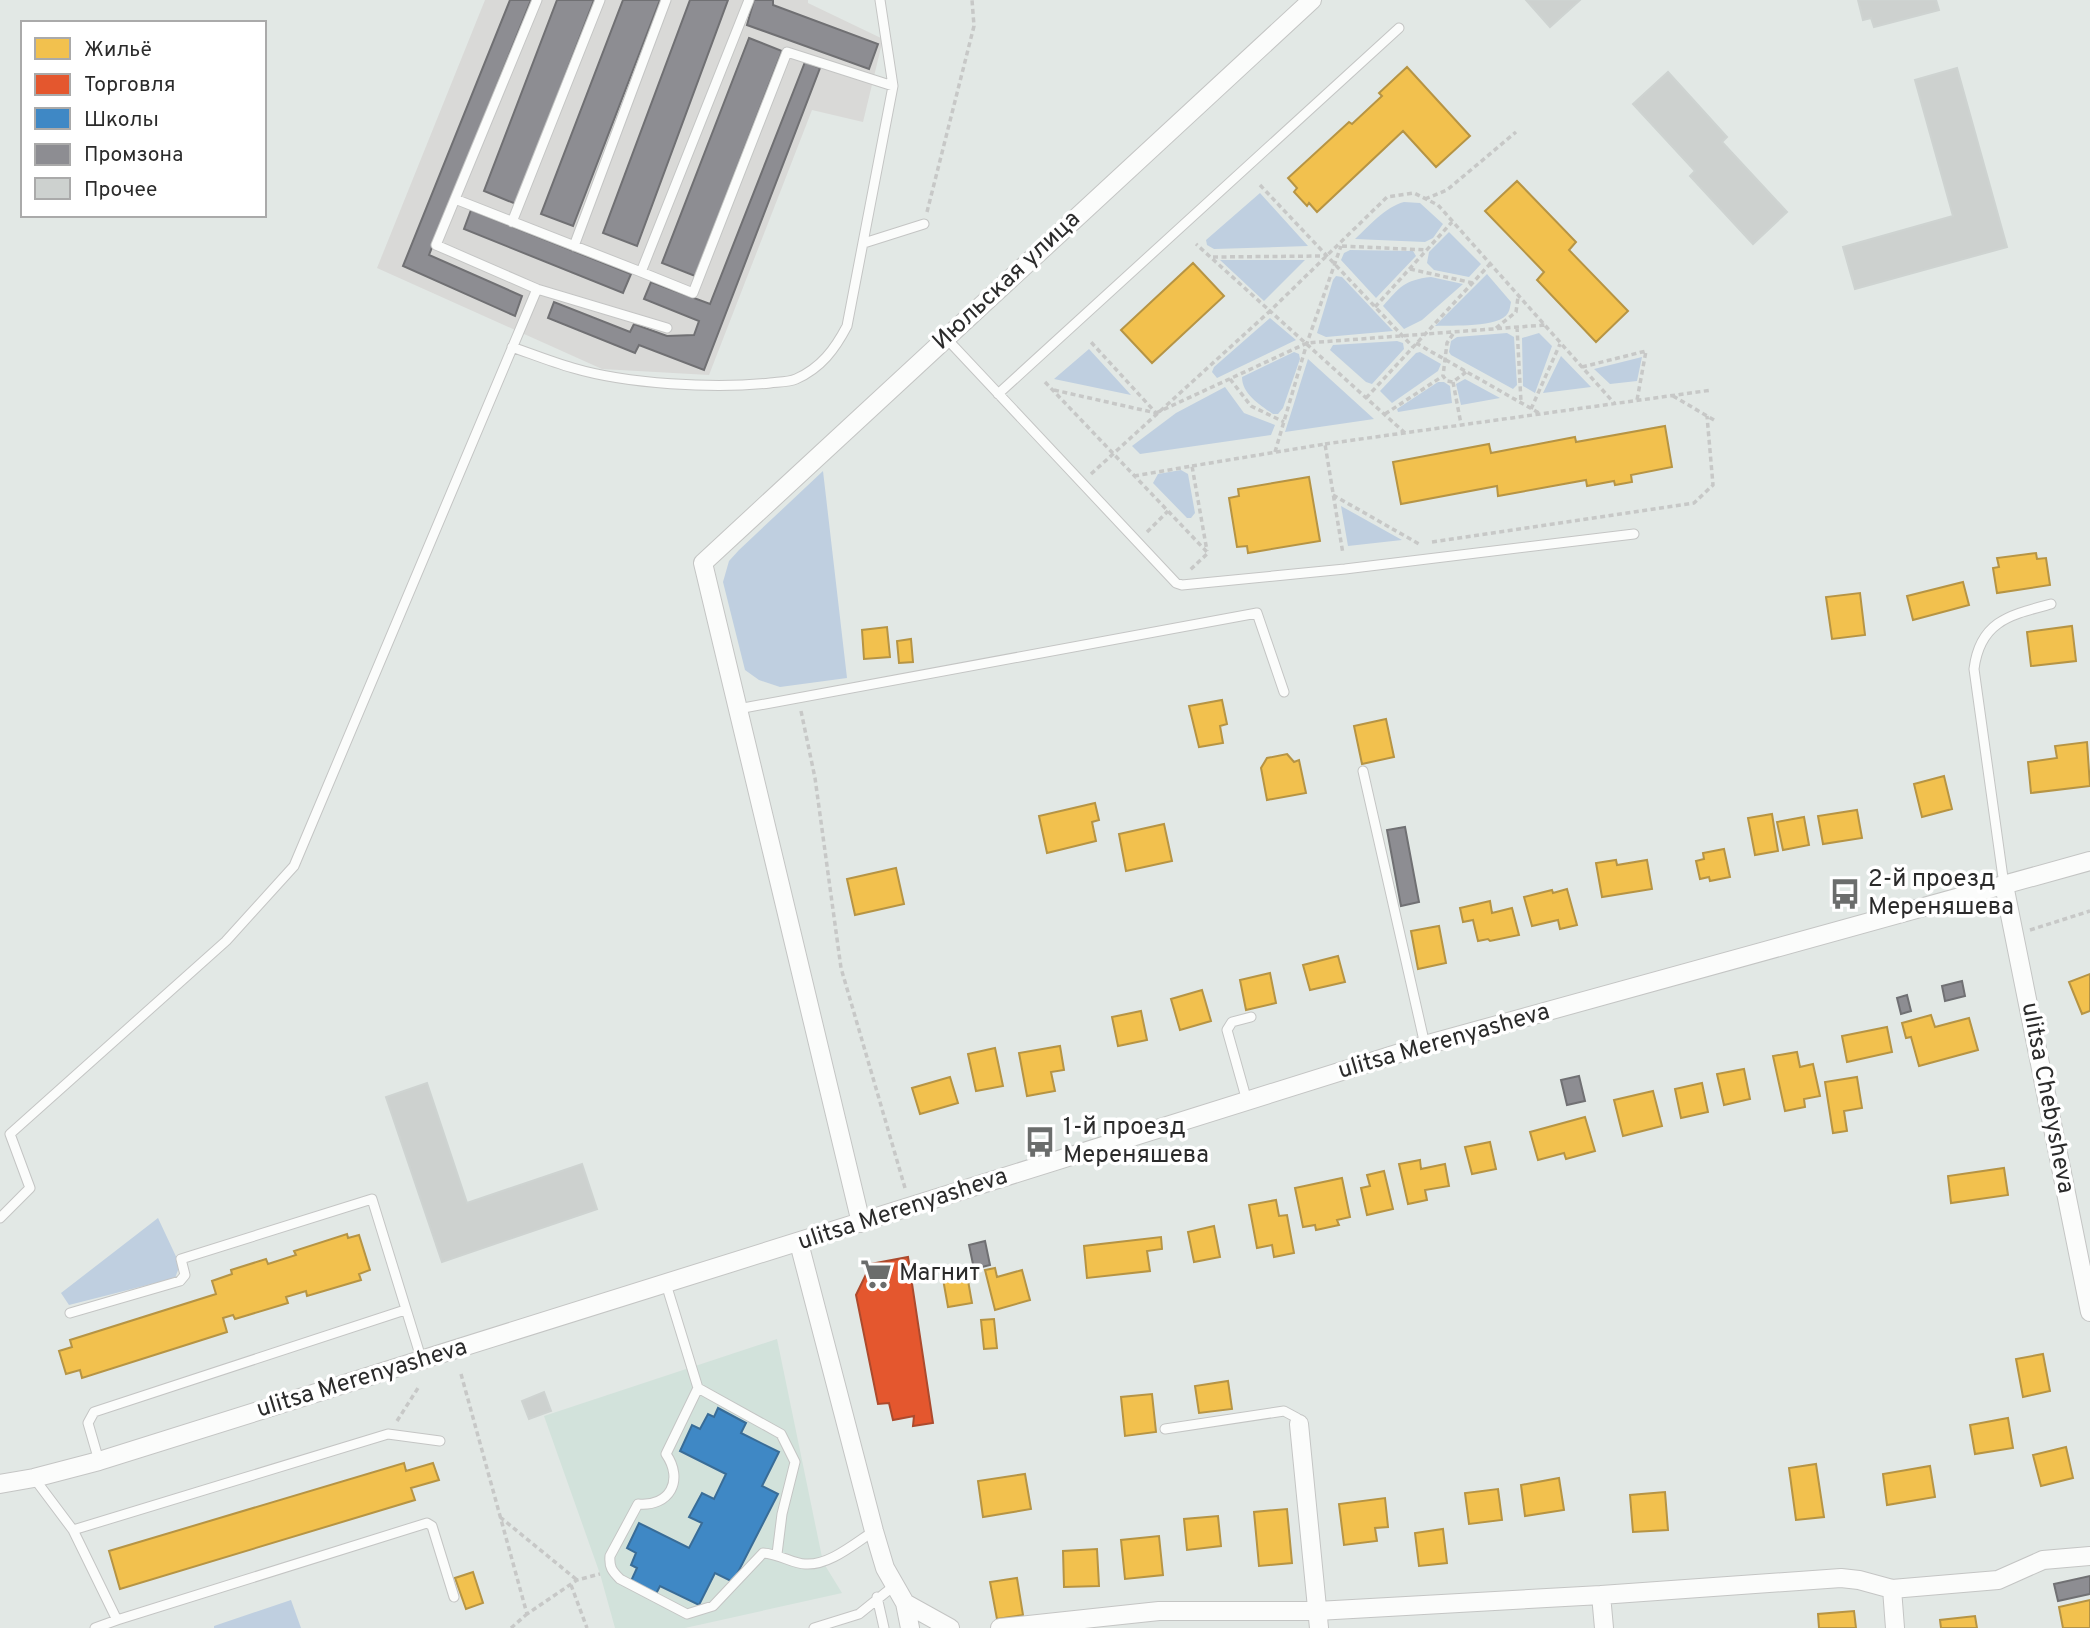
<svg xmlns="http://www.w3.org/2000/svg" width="2090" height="1628" font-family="Overpass,sans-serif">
<rect width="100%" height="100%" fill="#e2e8e5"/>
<path fill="#d9d9d7" d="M485 0H808V3L883 39 863 122 812 110 709 375 602 369 377 268Z"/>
<path fill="#d2e2db" d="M777 1339 823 1562 842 1593 685 1628H615L600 1574 544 1416Z"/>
<path fill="#bfcfe0" d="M1260 193 1308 246 1214 249 1207 245 1206 240Z
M1404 202 1420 203 1443 224 1433 238 1425 242 1355 239C1369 226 1385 207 1404 202Z
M1449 232 1481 264 1469 277 1434 270 1427 263 1429 252Z
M1350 250 1413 251 1416 256 1376 298 1341 260 1344 253Z
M1220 260H1305L1264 301Z
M1487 274 1511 302C1510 306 1510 310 1508 313 1500 328 1451 325 1435 326Z
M1336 276 1342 277 1393 331 1326 337 1317 333 1333 280Z
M1431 277 1463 284 1422 320 1404 329 1383 306C1400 287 1404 280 1431 277Z
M1270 318 1296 340 1217 378 1212 372 1214 367Z
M1507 333 1514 337 1517 385 1513 389 1451 355 1449 352 1451 341 1457 337Z
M1539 333 1552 346 1535 393 1523 386 1522 338Z
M1397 341 1403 343 1404 349 1372 384 1366 382 1330 350 1333 345Z
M1089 349 1131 395 1054 379Z
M1294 352 1299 354 1300 359 1283 408 1278 414H1273C1260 405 1242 394 1242 377Z
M1420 352 1441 364 1438 371 1392 403 1380 391 1416 353Z
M1561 356 1591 387 1543 393Z
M1642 357 1637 381 1610 384 1594 369Z
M1308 359 1374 419 1285 432Z
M1465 379 1500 398 1461 405 1456 384Z
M1438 382H1444L1450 386 1452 403 1398 412 1397 409Z
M1225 387 1244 413 1275 425 1271 435 1140 454 1132 446 1176 413Z
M1181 470 1188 474 1195 513 1191 518H1187L1153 483 1158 474Z
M823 471 847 678 780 687 759 680 745 670 723 582 729 561 739 550Z
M1341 506 1402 540 1348 546Z
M158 1218 180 1265 175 1278 69 1305 61 1293Z
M291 1600 301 1628H214V1626Z"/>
<path fill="#f2c14e" stroke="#b69444" stroke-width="2" d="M1407 67 1470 136 1436 167 1403 131 1317 212 1309 203 1307 206 1294 192 1297 188 1288 178 1349 122 1352 124 1382 96 1379 93Z
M1517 181 1576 242 1569 250 1628 311 1596 342 1537 280 1544 272 1485 211Z
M1193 263 1224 296 1152 363 1121 330Z
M1665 426 1672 467 1631 475 1632 482 1615 485 1614 481 1587 486 1586 480 1498 496 1497 486 1401 504 1393 462 1489 444 1491 453 1575 437 1576 442Z
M1309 477 1320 541 1248 553 1247 546 1237 547 1229 498 1239 496 1238 489Z
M2036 553 2037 559 2046 558 2050 585 1997 593 1993 568 1999 567 1997 558Z
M1963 582 1969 605 1913 620 1907 596Z
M1860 593 1865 635 1832 639 1826 597Z
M2072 626 2076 661 2031 666 2027 632Z
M887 627 890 657 864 659 862 630Z
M911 639 913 662 899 663 897 641Z
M1222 700 1227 724 1220 726 1223 743 1199 747 1189 706Z
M1386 719 1394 757 1362 764 1354 726Z
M2087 742 2090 786 2031 793 2028 762 2057 758 2055 746Z
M1287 754 1294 762 1299 760 1306 793 1267 800 1261 768 1267 758Z
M1944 776 1952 809 1922 817 1914 784Z
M1095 803 1099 820 1092 822 1096 841 1047 853 1039 816Z
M1857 810 1862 838 1823 844 1818 816Z
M1772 814 1778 851 1755 855 1748 818Z
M1804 817 1809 845 1783 850 1777 822Z
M1164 824 1172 861 1126 871 1119 834Z
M1724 849 1730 877 1710 881 1709 877 1700 879 1696 861 1704 859 1703 853Z
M1616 860 1617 865 1647 860 1652 889 1602 897 1596 863Z
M896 868 904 904 855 915 847 879Z
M1567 889 1577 925 1560 929 1558 920 1532 926 1524 897 1552 890 1553 893Z
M1490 901 1492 913 1512 908 1519 935 1490 941 1488 939 1478 941 1473 920 1463 922 1460 908Z
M1439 926 1446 963 1418 969 1411 931Z
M1338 956 1345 982 1310 990 1303 965Z
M1270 973 1276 1003 1246 1010 1240 980Z
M2090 974V1011L2082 1014 2069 982Z
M1202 990 1211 1021 1180 1030 1171 999Z
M1141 1011 1147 1040 1118 1046 1112 1017Z
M1931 1015 1935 1027 1969 1018 1978 1050 1919 1066 1911 1037 1906 1038 1902 1023Z
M1887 1027 1892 1052 1847 1062 1842 1036Z
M1060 1046 1064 1070 1051 1072 1055 1091 1027 1096 1019 1053Z
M995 1048 1003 1086 976 1091 968 1054Z
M1797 1052 1800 1067 1813 1064 1820 1096 1804 1099 1805 1107 1785 1111 1773 1056Z
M1744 1069 1750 1099 1724 1105 1717 1074Z
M950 1077 958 1103 920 1114 912 1088Z
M1857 1077 1862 1108 1844 1111 1847 1131 1833 1133 1825 1082Z
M1702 1083 1708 1112 1681 1118 1675 1089Z
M1653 1091 1662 1126 1623 1136 1614 1100Z
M1585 1117 1595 1151 1566 1159 1564 1153 1538 1160 1530 1132Z
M1490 1142 1496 1169 1472 1174 1465 1147Z
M1420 1160 1421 1169 1445 1164 1449 1186 1425 1190 1427 1200 1408 1204 1399 1164Z
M2004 1168 2008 1195 1951 1203 1948 1176Z
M1384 1171 1393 1209 1367 1215 1361 1188 1370 1186 1367 1175Z
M1342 1178 1350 1217 1337 1220 1339 1225 1316 1230 1315 1225 1303 1227 1295 1188Z
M1276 1200 1279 1216 1287 1215 1294 1253 1274 1257 1272 1245 1257 1248 1249 1205Z
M1214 1226 1220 1257 1194 1262 1188 1232Z
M347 1234 348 1238 359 1235 370 1270 359 1274 361 1280 307 1296 306 1291 286 1297 288 1303 235 1319 233 1315 223 1318 227 1332 82 1378 80 1370 66 1374 59 1351 72 1347 70 1340 216 1294 212 1281 232 1274 231 1270 266 1259 268 1264 296 1255 294 1251Z
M1161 1237 1162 1249 1147 1251 1150 1271 1087 1278 1084 1246Z
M995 1268 997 1277 1022 1270 1030 1300 995 1310 985 1270Z
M967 1275 972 1303 948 1307 943 1279Z
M994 1319 997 1348 984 1349 981 1320Z
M2043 1354 2050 1391 2023 1397 2016 1359Z
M1228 1381 1232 1409 1199 1413 1195 1386Z
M1152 1394 1156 1432 1125 1436 1121 1397Z
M2008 1418 2013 1448 1975 1454 1970 1425Z
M2066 1447 2073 1478 2041 1486 2033 1455Z
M404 1463 406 1471 433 1463 439 1480 411 1488 415 1500 120 1589 109 1551Z
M1816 1464 1824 1517 1796 1520 1789 1468Z
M1930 1466 1935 1497 1887 1505 1883 1474Z
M1025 1474 1031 1509 983 1517 978 1481Z
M1559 1478 1564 1510 1525 1516 1521 1485Z
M1498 1489 1502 1520 1469 1524 1465 1493Z
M1665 1492 1668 1530 1633 1532 1630 1495Z
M1385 1498 1388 1527 1375 1528 1377 1541 1344 1545 1339 1504Z
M1287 1509 1292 1563 1259 1566 1254 1512Z
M1218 1516 1221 1546 1187 1550 1184 1519Z
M1443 1529 1447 1563 1419 1566 1415 1533Z
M1159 1536 1163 1575 1125 1579 1121 1540Z
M1097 1549 1099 1586 1064 1587 1063 1551Z
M473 1572 483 1603 466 1609 455 1578Z
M1017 1578 1023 1615 997 1619 990 1582Z
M2090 1600V1628H2063L2059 1607Z
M1854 1611 1856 1628H1819L1818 1614Z
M1975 1616 1977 1628H1941L1940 1620Z"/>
<path fill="#e4572e" stroke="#ac4a2d" stroke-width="2" d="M908 1257 933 1423 913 1426 914 1416 893 1420 889 1403 878 1404 856 1295 871 1264Z"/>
<path fill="#3f88c5" stroke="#396c97" stroke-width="2" d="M718 1408 746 1423 741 1433 779 1452 762 1486 778 1494 733 1582 715 1573 699 1605 660 1586 656 1594 631 1581 637 1568 631 1565 636 1553 627 1548 639 1523 689 1548 702 1523 689 1517 702 1493 714 1499 726 1474 680 1451 692 1425 700 1429 708 1414 714 1417Z"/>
<path fill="#8d8d92" stroke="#707073" stroke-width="2" d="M510 0H531L429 255 522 296 515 316 403 266Z
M557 0H594L516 204 484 191Z
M623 0H660L573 226 541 214Z
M690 0H728L637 246 603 233Z
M754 0H773V5L878 44 869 69 747 25Z
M749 38 782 51 695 276 662 263Z
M805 62 820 68 704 370 639 345 635 353 548 318 554 302 630 332 634 324 667 336 694 335 699 321 644 299 651 282 710 304Z
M471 210 631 274 623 293 464 229Z
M1405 827 1419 902 1401 906 1387 830Z
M1962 981 1965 996 1945 1001 1942 986Z
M1907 995 1911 1011 1901 1014 1897 998Z
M1579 1076 1585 1101 1567 1105 1561 1080Z
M985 1241 990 1265 974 1269 969 1245Z
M2090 1576V1594L2058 1601 2054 1584Z"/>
<path fill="#cdd1cf" stroke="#ced3d1" stroke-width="2" d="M1526 0H1580L1550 27Z
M1858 0H1936L1939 10 1874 27 1871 18 1863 20Z
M1957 68 2007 247 1855 289 1843 247 1953 216 1915 80Z
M1668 72 1727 137 1722 142 1787 212 1753 244 1690 176 1695 171 1633 104Z
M427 1083 467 1203 582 1164 597 1209 442 1262 386 1097Z
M544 1392 551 1411 529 1419 522 1401Z"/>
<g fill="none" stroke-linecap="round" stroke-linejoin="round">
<defs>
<path id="lane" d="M455 199 641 272 749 0
M512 222 600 0
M864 243 924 224
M574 246 666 0
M641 272 693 293 787 52 893 86
M537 289 667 328
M946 338 1176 583 1182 585 1345 569 1634 534
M512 347C532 354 552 362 573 368 627 384 714 389 770 383 778 382 789 382 796 379 821 368 835 349 847 326L893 86 880 0
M998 394 1399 28
M738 709 1257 613 1284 692
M1363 771 1425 1045
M2004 885 1974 669C1980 621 2010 615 2051 604
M1247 1101 1227 1030 1232 1022 1251 1017
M0 1218 30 1188 10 1134 226 941 294 866 537 289 436 245 537 0
M666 1284 698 1388 666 1454C684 1480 670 1507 638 1504L610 1556C609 1567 612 1571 620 1579L687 1614 713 1606 763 1553C780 1554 793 1564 805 1564 829 1566 855 1543 874 1531
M70 1313 180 1281 185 1275 181 1259 372 1199 422 1361
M698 1388 781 1434 795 1462 782 1514 777 1554
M1165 1429 1284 1411 1297 1418 1299 1424
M99 1461 88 1423 94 1412 405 1310
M34 1478 73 1530 117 1620 427 1523 432 1526 454 1597
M73 1530 388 1434 440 1441
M877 1597 884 1628
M95 1628 117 1620
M814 1628 859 1614 895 1585"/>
<path id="street" d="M2004 885 2090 1312
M861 1223 703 563 1312 0
M799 1243 874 1531 885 1568 905 1603 910 1628
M1299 1424 1319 1628
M0 1484 34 1478 99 1461 1425 1045 2090 861
M1892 1589 1895 1628
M1601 1595 1604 1628
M905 1603 950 1628
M1000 1628 1159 1611H1317L1601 1595 1841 1578 1859 1580 1892 1589 1998 1580 2043 1560 2090 1556"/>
</defs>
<use href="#lane" stroke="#c4c5c4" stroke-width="11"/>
<use href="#street" stroke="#c4c5c4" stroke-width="20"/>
<path stroke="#c7c8c7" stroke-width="3.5" stroke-dasharray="5 3.5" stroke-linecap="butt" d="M1260 185 1413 347
M1425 199 1447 190 1516 132
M927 212 974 26 972 0
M1342 246 1427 250
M1213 257 1325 256
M1410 269 1473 283
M1375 307 1452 222
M1517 327 1521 402
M1496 328 1516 312 1518 297
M1453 334 1447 343 1443 376 1447 381 1453 382 1466 372
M1416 343 1539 413
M1582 367 1646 351 1637 400
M1230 379 1251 406 1284 422
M1045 382 1208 553 1190 570
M1453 382 1461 424
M1054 390 1156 413 1090 341
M1673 396 1714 420
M1366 398 1490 264
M1531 409 1560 344
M1156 413 1307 343 1545 325
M1385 414 1443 376
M1405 433 1270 311 1387 197 1414 193 1438 205 1614 403
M1325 444 1712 390
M1275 452 1307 343 1341 246
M1192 466 1325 444 1343 554
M1091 474 1270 311 1196 244
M1134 476 1192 466 1207 551
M1333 495 1419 544
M1147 532 1168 511
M1432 542 1694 503 1713 485 1707 416
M801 711 815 778 841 968 905 1188
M2030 930 2090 911
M461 1374 527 1614 577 1580 600 1574
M397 1421 418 1388
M500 1517 577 1580
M571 1585 587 1628
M511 1628 527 1614"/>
<use href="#lane" stroke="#fbfcfb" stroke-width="9"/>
<use href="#street" stroke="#fbfcfb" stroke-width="18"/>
</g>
<defs>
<symbol id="bus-bare" viewBox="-9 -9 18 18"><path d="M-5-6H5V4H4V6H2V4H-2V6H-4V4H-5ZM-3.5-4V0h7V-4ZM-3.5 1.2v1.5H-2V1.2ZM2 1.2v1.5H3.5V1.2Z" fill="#6b6d6c" stroke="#fff" stroke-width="2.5" paint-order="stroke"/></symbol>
<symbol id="supermarket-bare" viewBox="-9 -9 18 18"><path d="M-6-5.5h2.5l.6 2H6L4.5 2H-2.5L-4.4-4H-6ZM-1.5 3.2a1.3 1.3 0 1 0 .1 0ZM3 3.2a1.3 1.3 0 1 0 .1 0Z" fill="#6b6d6c" stroke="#fff" stroke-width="2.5" paint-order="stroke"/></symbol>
</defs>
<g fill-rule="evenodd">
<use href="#bus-bare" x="1823" y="872" width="44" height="44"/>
<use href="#bus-bare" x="1018" y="1120" width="44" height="44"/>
<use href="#supermarket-bare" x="854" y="1252" width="44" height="44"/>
</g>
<g text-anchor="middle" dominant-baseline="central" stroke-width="7" stroke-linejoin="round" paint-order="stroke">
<g font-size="24" fill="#2b2b2b" stroke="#fff">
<text transform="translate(1007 281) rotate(-43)">Июльская улица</text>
<text transform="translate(1444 1042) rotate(-16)">ulitsa Merenyasheva</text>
<text transform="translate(2047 1098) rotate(79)">ulitsa Chebysheva</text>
<text transform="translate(903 1210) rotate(-18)">ulitsa Merenyasheva</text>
<text transform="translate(362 1379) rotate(-17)">ulitsa Merenyasheva</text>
</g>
<g font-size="24" fill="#2b2b2b" stroke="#fff" text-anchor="start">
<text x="1868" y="880">2-й проезд<tspan x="1868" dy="28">Мереняшева</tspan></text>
<text x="1063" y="1128">1-й проезд<tspan x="1063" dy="28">Мереняшева</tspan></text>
<text x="899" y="1274">Магнит</text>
</g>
</g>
<rect x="21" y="21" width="245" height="196" fill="#ffffff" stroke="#aaaaaa" stroke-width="2"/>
<rect x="35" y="38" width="35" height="21" fill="#f2c14e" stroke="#aaaaaa" stroke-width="2"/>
<text x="84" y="56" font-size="21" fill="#2b2b2b">Жильё</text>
<rect x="35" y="74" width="35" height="21" fill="#e4572e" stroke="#aaaaaa" stroke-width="2"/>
<text x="84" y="91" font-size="21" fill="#2b2b2b">Торговля</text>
<rect x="35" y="108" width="35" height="21" fill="#3f88c5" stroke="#aaaaaa" stroke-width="2"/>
<text x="84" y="126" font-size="21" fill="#2b2b2b">Школы</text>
<rect x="35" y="144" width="35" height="21" fill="#8d8d92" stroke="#aaaaaa" stroke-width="2"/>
<text x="84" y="161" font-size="21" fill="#2b2b2b">Промзона</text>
<rect x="35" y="178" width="35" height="21" fill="#cdd1cf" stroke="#aaaaaa" stroke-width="2"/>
<text x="84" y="196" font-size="21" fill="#2b2b2b">Прочее</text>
</svg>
